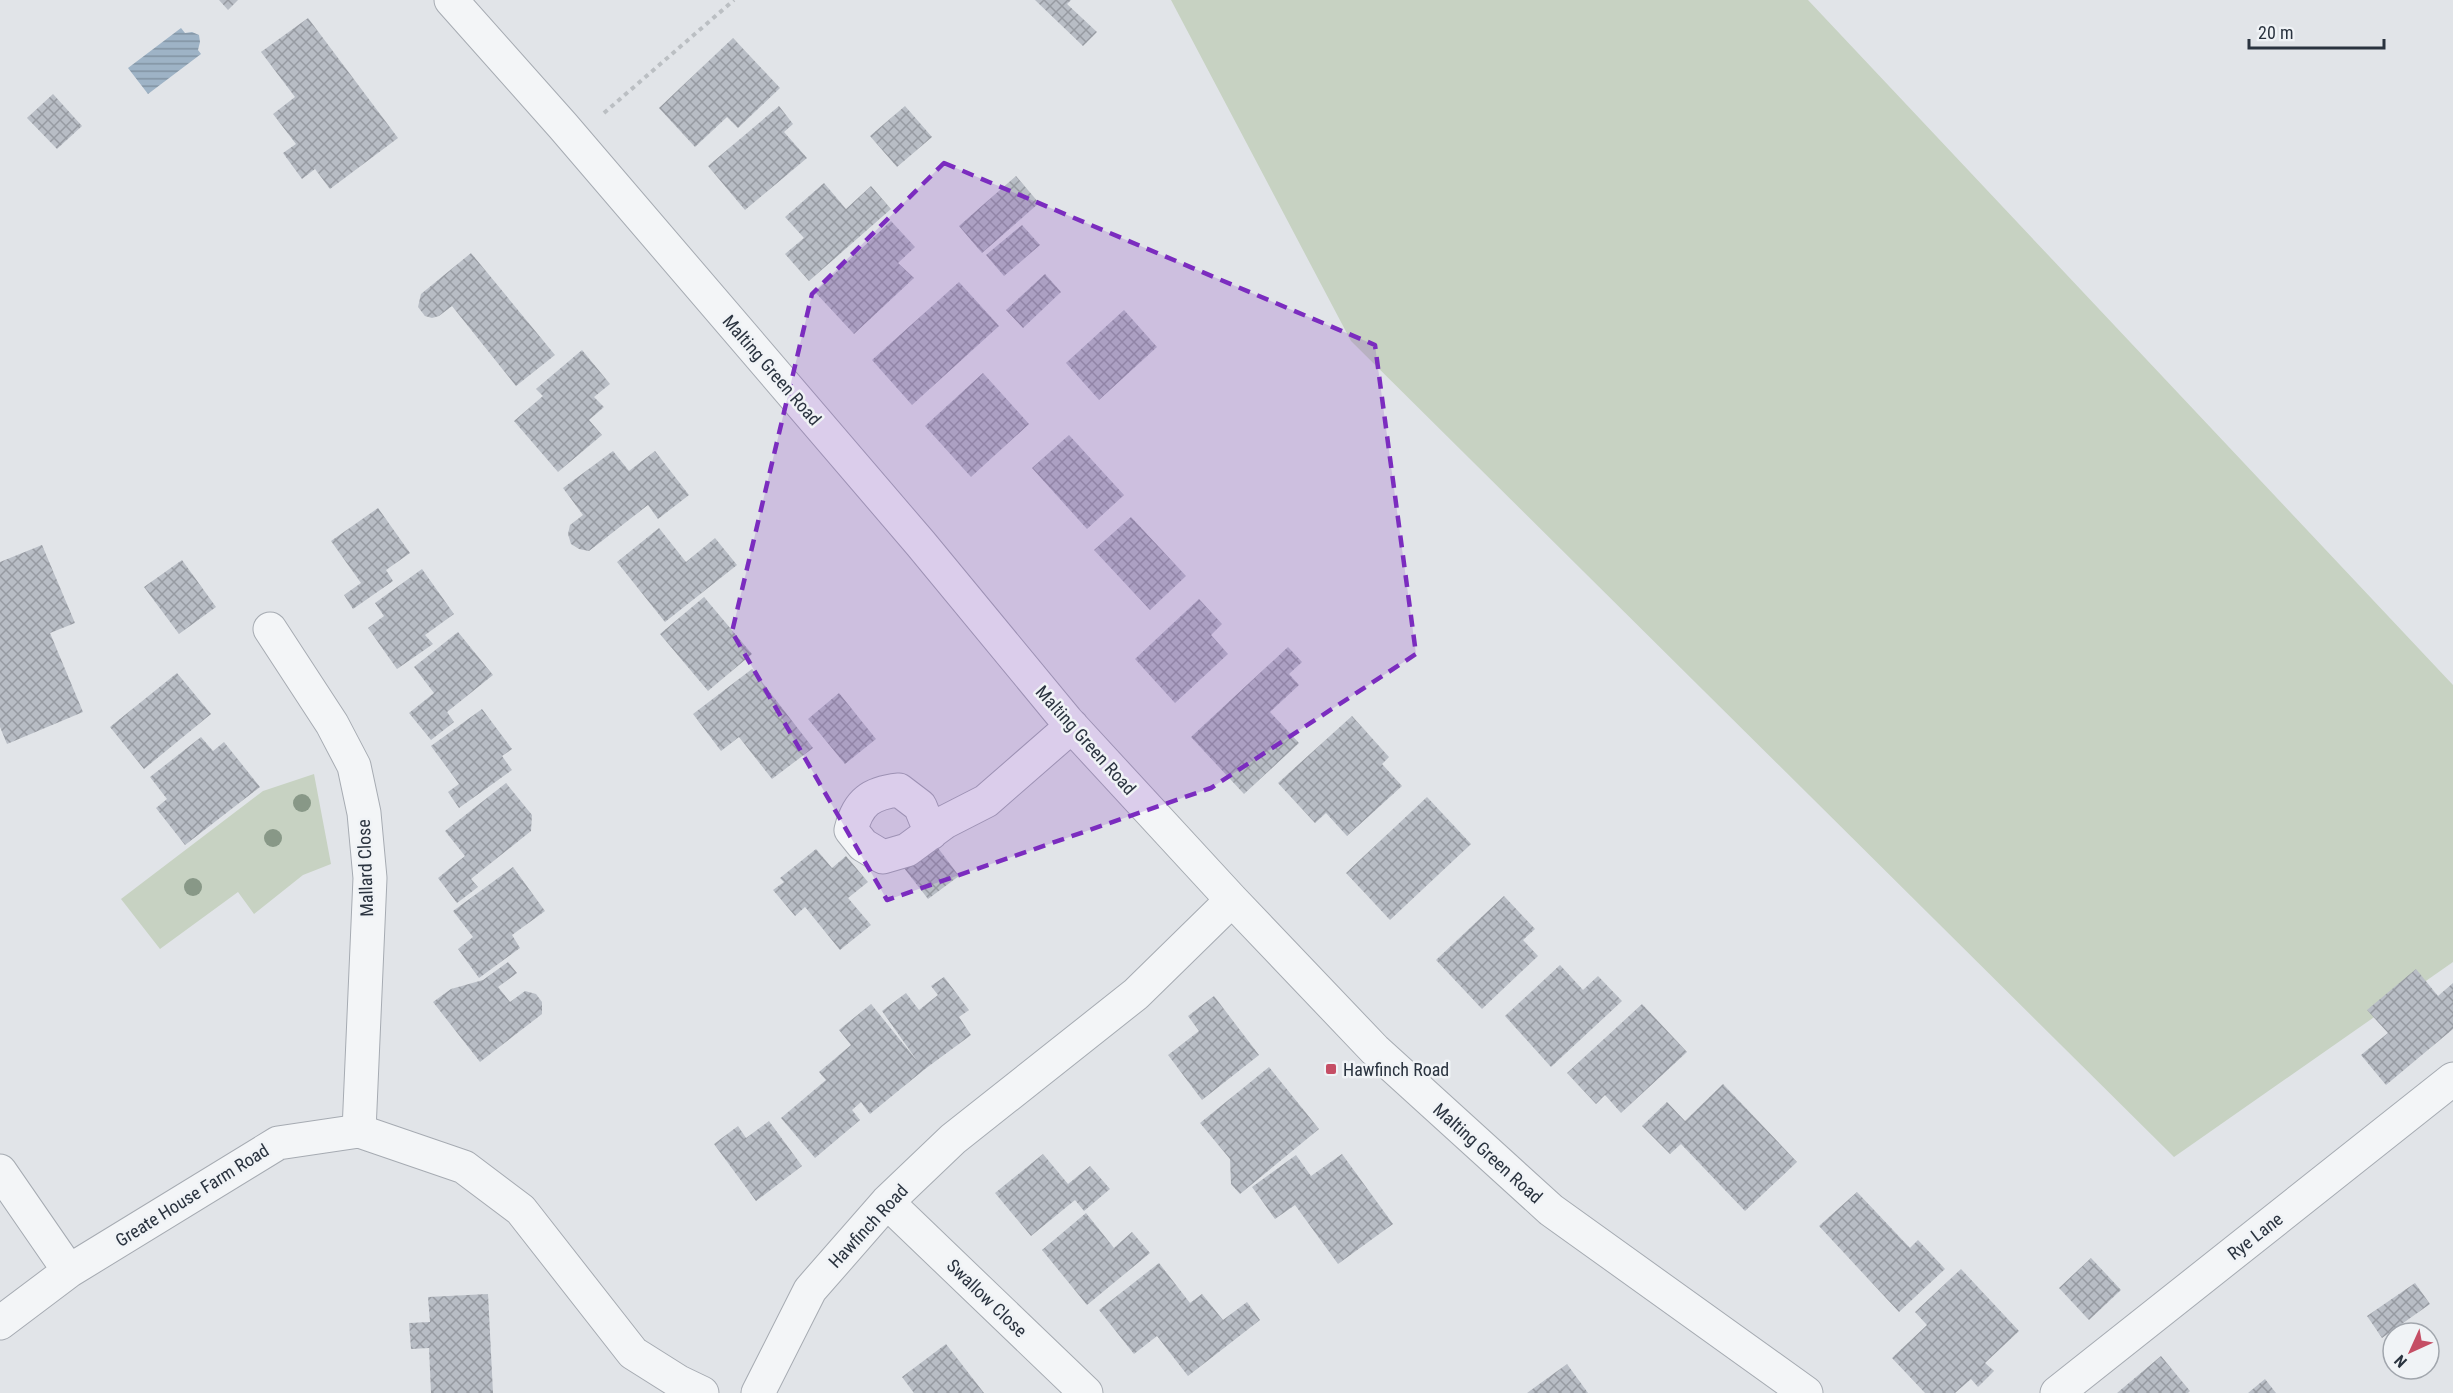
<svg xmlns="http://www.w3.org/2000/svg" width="2453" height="1393" font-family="'Roboto Condensed',sans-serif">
<defs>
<pattern id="water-rules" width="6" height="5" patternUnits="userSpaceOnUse" patternTransform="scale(1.5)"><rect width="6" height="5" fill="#9eb3c6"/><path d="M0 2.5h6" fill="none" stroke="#8192a2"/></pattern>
<pattern id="building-cross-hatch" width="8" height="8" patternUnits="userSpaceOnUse" patternTransform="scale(1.5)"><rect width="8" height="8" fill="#b8bdc5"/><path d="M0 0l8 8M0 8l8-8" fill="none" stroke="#969aa1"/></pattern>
</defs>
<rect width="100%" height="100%" fill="#e1e4e8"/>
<path fill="#c7d2c2" d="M1171 0H1808L2453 685V962L2174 1157 1351 341Z
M314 774 331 864 303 875 254 914 238 892 160 949 121 899 263 791Z"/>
<path fill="url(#water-rules)" d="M181 28 185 33 192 32 199 35 200 42 198 50 201 54 148 94 128 68Z"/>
<path fill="url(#building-cross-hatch)" d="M219 0H238L228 10Z
M1035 0H1071L1067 4 1097 32 1083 46Z
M308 18 398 138 330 189 315 169 302 179 283 153 296 144 273 114 295 97 261 52Z
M733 38 780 88 738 128 727 117 695 147 659 108Z
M53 94 82 126 57 149 27 118Z
M779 106 793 124 784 132 807 158 745 210 708 166Z
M905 106 932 137 897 167 870 136Z
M1016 176 1039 203 982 253 959 226Z
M824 183 846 209 871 186 891 209 809 281 785 254 804 238 785 217Z
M891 221 915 247 898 263 914 278 854 334 815 292Z
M1022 225 1040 245 1004 276 986 255Z
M471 253 555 355 516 386 452 306 439 316 432 318 425 316 418 307 421 294Z
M1045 274 1061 292 1023 328 1006 310Z
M959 282 999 326 912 405 872 360Z
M1124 310 1157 347 1099 400 1066 363Z
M582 350 610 384 594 397 604 407 589 420 602 435 558 472 514 421 543 396 536 389Z
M983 373 1029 424 971 477 925 426Z
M1069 435 1124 495 1087 529 1032 468Z
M613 451 629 471 655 451 689 495 658 519 648 505 589 551 579 549 571 544 568 534 570 525 583 515 563 488Z
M378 508 410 553 386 570 393 581 353 609 344 595 361 583 331 541Z
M1131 517 1186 576 1150 610 1094 550Z
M659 528 686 562 715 538 737 565 665 622 617 562Z
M42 545 75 623 50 633 83 712 7 744 0 727V562Z
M182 560 216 607 179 634 144 587Z
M422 569 454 614 425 635 433 644 397 669 368 628 384 616 375 603Z
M704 597 752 654 708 691 660 634Z
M1199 599 1222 624 1211 635 1228 654 1175 703 1135 659Z
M458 632 493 675 447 712 454 722 431 740 409 713 434 693 414 667Z
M1288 647 1302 662 1289 674 1299 685 1270 712 1299 743 1244 794 1191 737Z
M752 669 813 748 772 779 739 737 721 751 693 714Z
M177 673 211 714 144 769 110 727Z
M839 693 876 739 845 764 808 719Z
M482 709 512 749 502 756 512 770 459 808 448 792 459 784 431 746Z
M1352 716 1389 757 1382 764 1402 786 1347 836 1326 813 1315 823 1278 783Z
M201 737 213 751 224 742 260 787 185 845 156 808 167 799 150 777Z
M506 783 532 815 531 831 471 879 478 887 457 903 438 878 465 856 445 831Z
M1427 797 1471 844 1390 920 1346 873Z
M935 844 959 876 928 899 904 868Z
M816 849 832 868 846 856 868 882 848 898 871 925 840 950 805 907 795 916 773 890 784 882 780 878Z
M513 867 545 911 512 935 520 948 479 978 458 949 473 937 453 911Z
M1504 896 1535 929 1523 940 1538 956 1482 1009 1436 960Z
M508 962 517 973 498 987 510 1002 525 991 536 994 542 1002V1014L480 1062 433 1002 451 989 483 980Z
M1560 965 1583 990 1598 976 1622 1001 1551 1067 1505 1016Z
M2416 969 2438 996 2453 983V1029L2386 1085 2361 1055 2388 1033 2367 1010Z
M944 977 969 1010 959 1017 971 1035 925 1069 870 1114 861 1102 852 1110 860 1120 815 1158 781 1118 826 1080 819 1072 851 1045 839 1030 871 1004 918 1062 882 1011 906 993 919 1010 938 995 931 986Z
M1214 996 1259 1055 1202 1100 1168 1055 1199 1031 1188 1016Z
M1642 1004 1687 1052 1621 1113 1605 1095 1596 1104 1567 1073Z
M1269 1067 1319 1129 1240 1194 1231 1184 1230 1159 1200 1123Z
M1723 1084 1797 1162 1745 1211 1681 1144 1670 1154 1642 1126 1667 1102 1685 1121Z
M769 1121 802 1166 756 1201 714 1144 738 1126 746 1138Z
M1043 1154 1068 1184 1090 1166 1110 1189 1084 1211 1075 1200 1031 1236 995 1193Z
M1342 1154 1393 1224 1338 1264 1295 1205 1275 1219 1252 1187 1296 1155 1311 1176Z
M1857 1192 1910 1248 1918 1240 1945 1269 1899 1312 1819 1226Z
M1086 1213 1114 1248 1132 1232 1150 1253 1087 1305 1042 1250Z
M2091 1258 2121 1290 2089 1320 2059 1288Z
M1159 1263 1190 1303 1202 1294 1223 1320 1247 1302 1260 1320 1188 1376 1157 1336 1134 1354 1099 1310Z
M1961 1269 2019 1331 1985 1363 1994 1371 1978 1387 1971 1379 1955 1393H1925L1892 1358 1927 1325 1915 1312Z
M2415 1283 2430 1304 2382 1338 2367 1316Z
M488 1294 493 1393H431L429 1348 411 1349 409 1323 430 1322 428 1297Z
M946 1344 984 1393H914L902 1377Z
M2161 1356 2190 1391 2188 1393H2117Z
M1567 1364 1588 1393H1527Z
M2265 1379 2276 1393H2248Z"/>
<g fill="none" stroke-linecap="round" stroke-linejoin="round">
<defs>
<path id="minor" d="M451 0 563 126 921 544 1067 721 1232 900 1375 1050 1551 1210 1806 1393
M270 629 332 724 354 766 364 813 370 878 359 1131
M931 833 920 806 899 790C871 793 858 802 851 830L863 845 883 857 907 850 945 822 986 801 1072 726
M0 1171 69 1271
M887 1202 1086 1393
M0 1323 69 1271 278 1143 359 1131 464 1167 521 1210 633 1353 679 1382 702 1393
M758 1393 810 1290 887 1202 953 1139 1136 994 1232 900
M2057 1393 2453 1079"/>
</defs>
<use href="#minor" stroke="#a6abb2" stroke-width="35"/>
<path stroke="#bbbfc3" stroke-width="4" stroke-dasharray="4.5 4.5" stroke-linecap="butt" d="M604 113 734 0"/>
<use href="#minor" stroke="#f3f5f7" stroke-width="33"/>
</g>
<g fill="#889887">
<circle cx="302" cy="803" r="9"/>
<circle cx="273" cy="838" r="9"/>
<circle cx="193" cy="887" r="9"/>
</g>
<path fill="#7b2cbf" fill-opacity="0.2" stroke="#7b2cbf" stroke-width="4.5" stroke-dasharray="12 8" stroke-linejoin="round" d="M944 163 1375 345 1416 654 1211 788 887 900 732 632 812 294Z"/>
<rect fill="#c54e65" stroke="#f0f3f6" stroke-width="2" x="1325" y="1063" width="12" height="12" rx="3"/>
<g text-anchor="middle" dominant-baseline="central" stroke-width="5" stroke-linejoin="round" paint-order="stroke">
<g font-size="18" fill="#2a333f" stroke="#f0f3f6">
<text transform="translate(772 370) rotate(49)">Malting Green Road</text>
<text transform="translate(1086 740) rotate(48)">Malting Green Road</text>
<text transform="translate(365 868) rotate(-92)">Mallard Close</text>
<text transform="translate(1488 1153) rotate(42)">Malting Green Road</text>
<text transform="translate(192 1195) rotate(-32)">Greate House Farm Road</text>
<text transform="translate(868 1226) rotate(-47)">Hawfinch Road</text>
<text transform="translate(2255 1236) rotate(-38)">Rye Lane</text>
<text transform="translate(987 1298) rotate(44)">Swallow Close</text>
</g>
<g font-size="18" fill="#2a333f" stroke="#f0f3f6" text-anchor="start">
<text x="1343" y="1069">Hawfinch Road</text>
</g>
</g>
<g transform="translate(2411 1351) rotate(225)"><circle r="28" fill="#f0f3f6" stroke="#a1a6ad" stroke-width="1.5"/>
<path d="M0-4.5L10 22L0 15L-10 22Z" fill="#c54e65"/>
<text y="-9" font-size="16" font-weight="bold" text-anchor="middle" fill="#2a333f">N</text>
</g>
<path d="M2249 39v9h135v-9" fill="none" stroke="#2a333f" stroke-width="3"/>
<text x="2258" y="39" font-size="18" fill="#2a333f" stroke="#f0f3f6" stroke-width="4.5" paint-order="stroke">20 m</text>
</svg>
